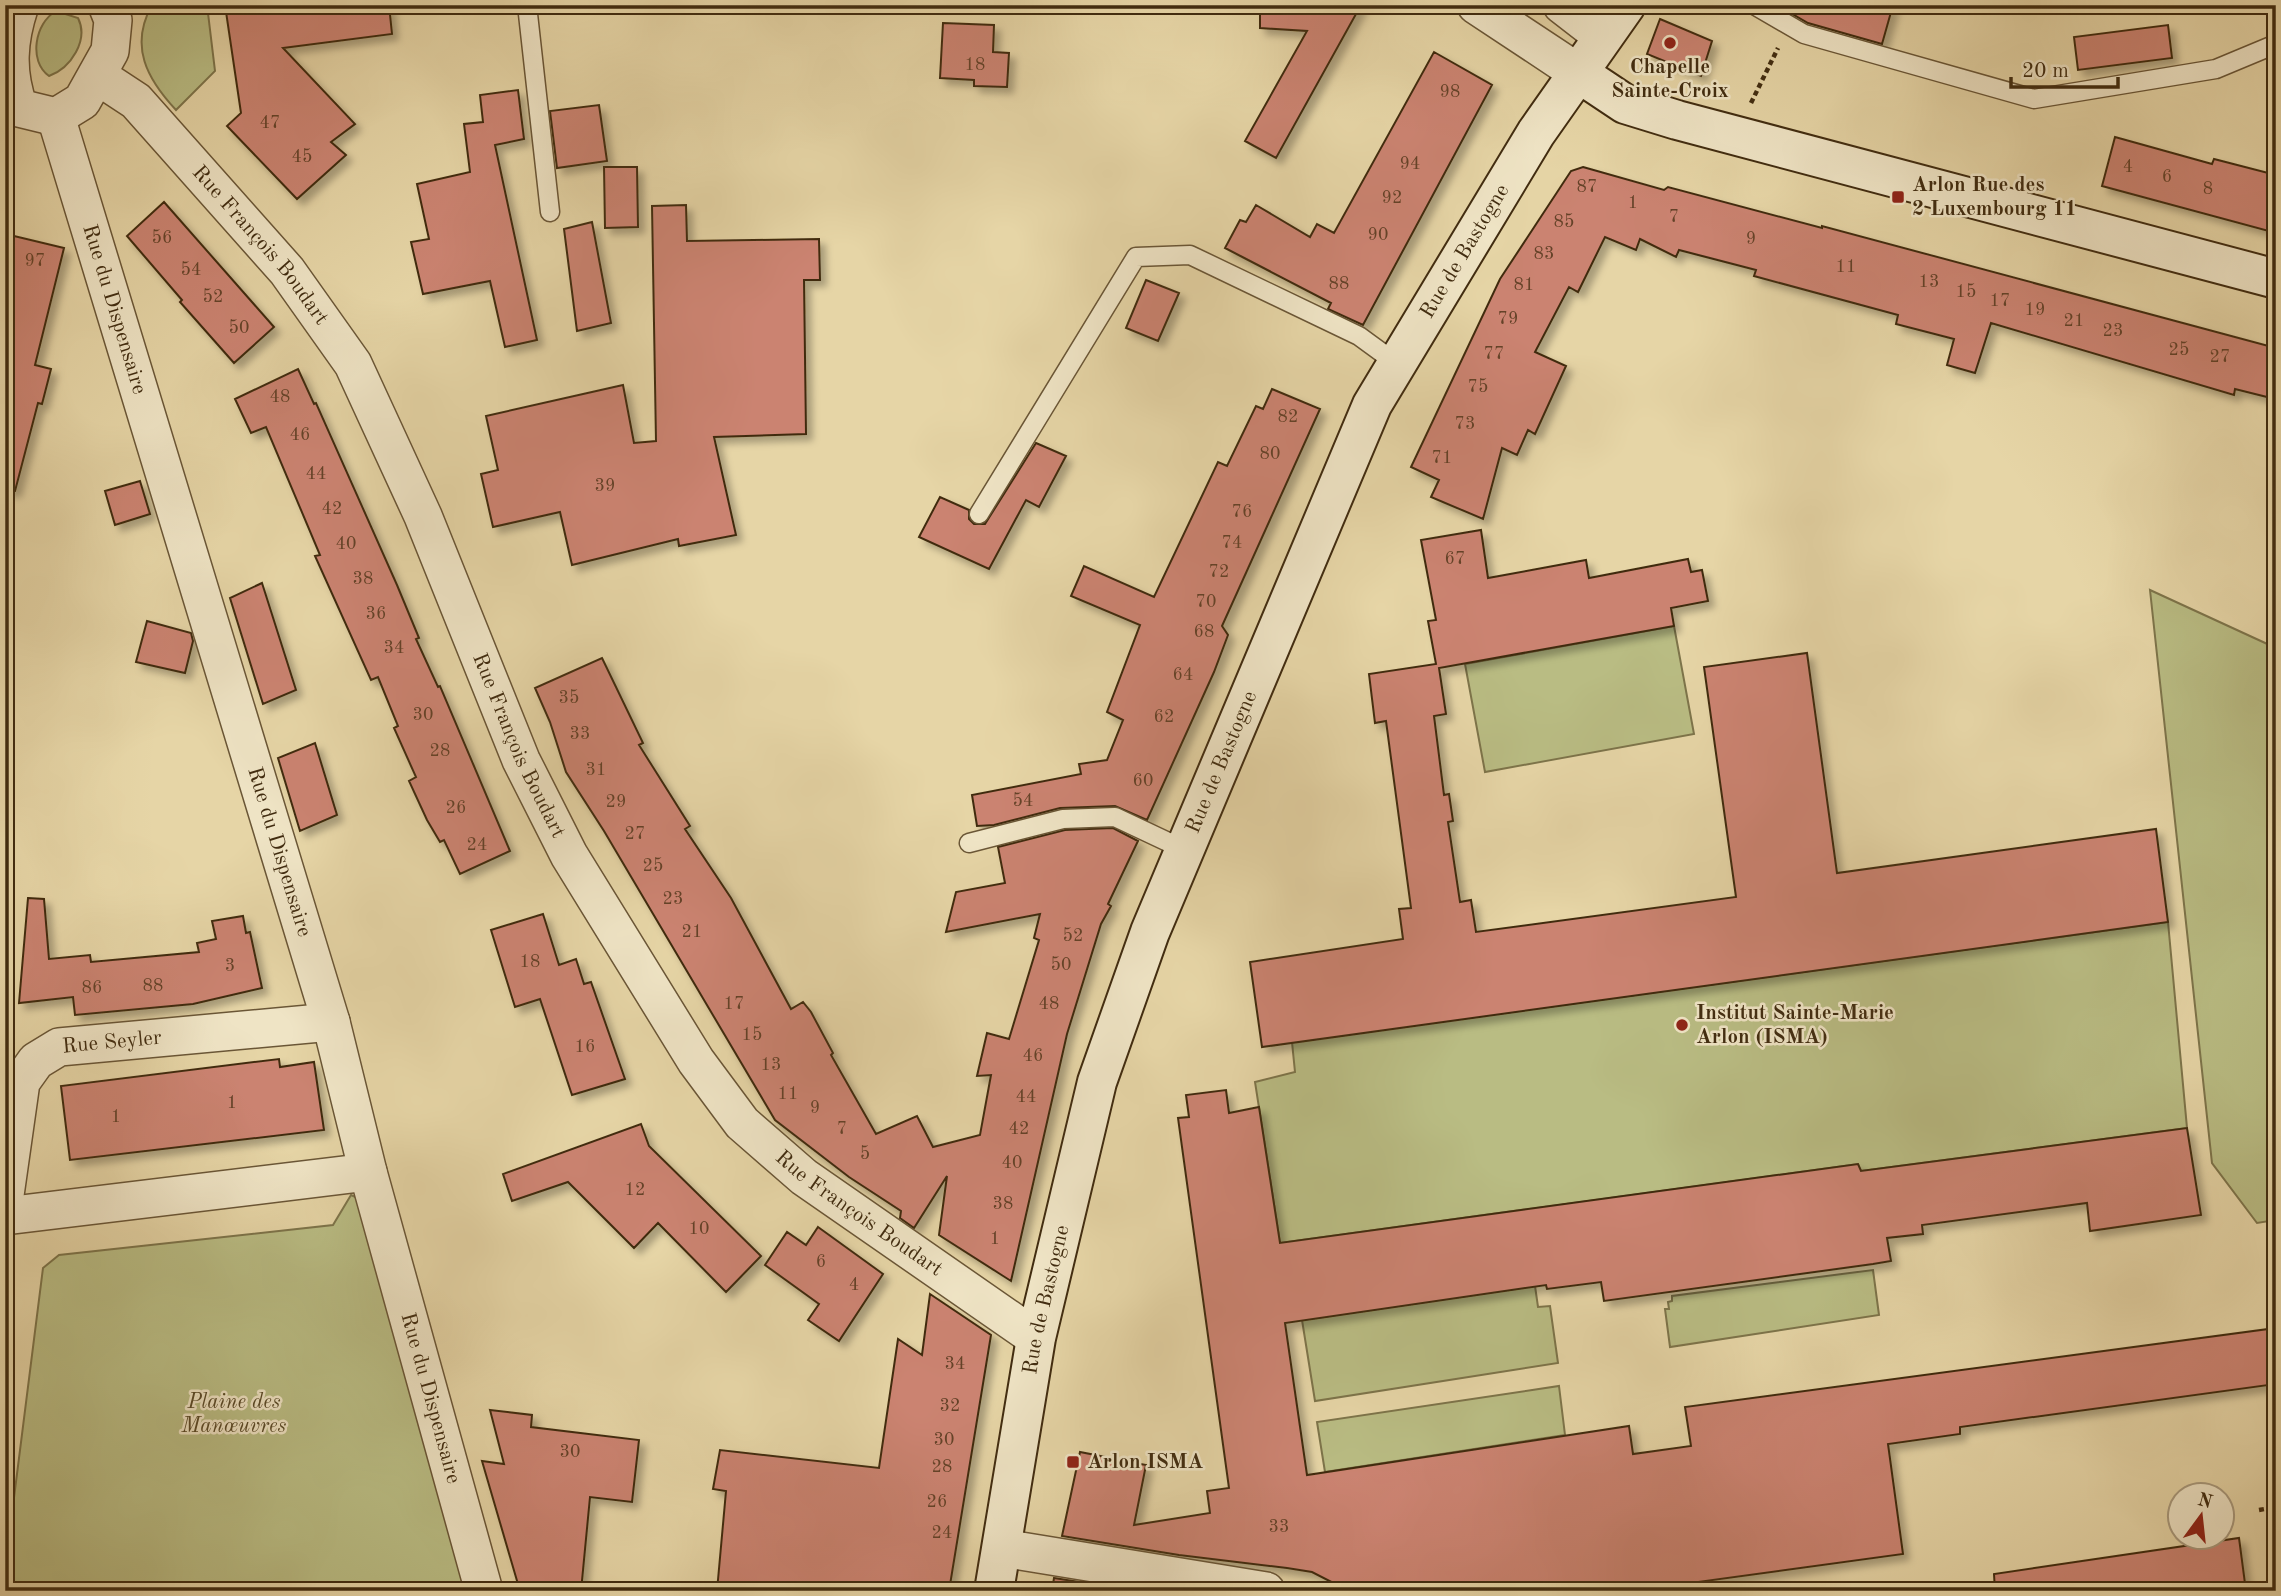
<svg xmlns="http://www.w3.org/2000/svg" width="2281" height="1596" font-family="'Old Standard TT',serif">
<defs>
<filter id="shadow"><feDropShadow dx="6" dy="6" stdDeviation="3.5" flood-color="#0004"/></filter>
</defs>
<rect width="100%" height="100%" fill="#e6d5a6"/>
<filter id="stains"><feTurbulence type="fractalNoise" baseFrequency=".00286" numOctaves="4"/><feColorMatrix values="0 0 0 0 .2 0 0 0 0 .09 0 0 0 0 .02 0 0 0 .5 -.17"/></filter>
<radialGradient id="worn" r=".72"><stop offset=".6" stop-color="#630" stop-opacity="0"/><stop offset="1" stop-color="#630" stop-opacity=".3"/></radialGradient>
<path fill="#b9bc83" stroke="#7d744a" stroke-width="2" d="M152 5H207L215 71 176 110C147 79 129 46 152 5Z
M56 11 78 18C89 40 71 68 49 76 28 61 35 23 56 11Z
M2150 590 2276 648V1220L2257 1223 2212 1163Z
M1674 626 1694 734 1485 772 1465 664Z
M2168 922 2187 1128 1861 1171 1858 1164 1280 1243 1255 1082 1295 1072 1292 1042Z
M351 1195 362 1200 469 1591H5V1569L43 1268 59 1255 333 1225Z
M1873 1270 1879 1315 1670 1347 1665 1309H1669L1668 1302 1672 1301V1296Z
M1535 1286 1538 1307 1550 1306 1558 1363 1315 1401 1302 1320Z
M1559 1386 1565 1435 1325 1472 1317 1422Z"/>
<path fill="#cb8371" stroke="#412c10" stroke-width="2" filter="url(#shadow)" d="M225 5H389L392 34 283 48 355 124 331 142 346 155 297 199 227 126 241 113Z
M1260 5H1361L1276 158 1245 141 1307 31 1260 28Z
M1777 5H1893L1882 44 1808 23Z
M1660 19 1712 41 1701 76 1647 54Z
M943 23 994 25 993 52 1009 53 1007 87 974 86V80L940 78Z
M2168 25 2172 58 2078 70 2074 37Z
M1434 52 1492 85 1363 325 1328 309 1331 303 1225 248 1240 220 1246 222 1256 205 1310 237 1317 224 1334 233Z
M518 90 524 139 495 145 537 340 505 347 490 281 423 294 411 242 429 239 417 184 470 172 464 124 483 122 480 95Z
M599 105 607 161 557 168 550 111Z
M2115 137 2212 164 2214 159 2276 175V233L2102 186Z
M604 167H637L638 227 605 228Z
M1583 167 1664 190 1668 187 1822 228V226L2276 348V364L2267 397 2235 389 2234 395 1991 323 1975 373 1947 365 1954 339 1896 324 1898 315 1754 276 1756 270 1679 250 1676 257 1640 239 1636 250 1605 237 1578 292 1569 287 1535 352 1566 366 1535 434 1528 430 1517 455 1502 448 1483 519 1431 497 1439 480 1411 467 1500 279 1571 171Z
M164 202 274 327 234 363 180 302 182 300 127 236Z
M686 205 687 241 819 239 820 280H804L806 434 714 437 736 535 679 546 678 539 572 565 560 512 493 527 481 474 498 470 486 416 623 385 634 443 656 441 652 206Z
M592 222 611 323 577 331 564 229Z
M14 236 64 248 35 365 51 369 42 404 38 403 15 491 5 490V273Z
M1146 280 1179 293 1158 341 1126 328Z
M298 369 314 404 316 403 397 585 419 638 416 639 438 687 440 686 510 851 460 874 444 840 440 842 427 820 409 781 416 777 394 728 398 726 378 677 371 680 315 556 320 555 266 427 251 433 235 399Z
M1272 389 1320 409 1222 626 1228 635 1214 672 1147 820 1115 806 1060 808 994 825 977 826 972 795 1081 774 1079 764 1107 760 1123 720 1107 712 1140 625 1071 596 1084 566 1154 597 1218 462 1227 466 1256 406 1263 409Z
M1036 443 1066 456 1039 507 1026 500 989 569 919 537 940 497 969 510V519L974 524H985Z
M140 481 150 514 115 525 105 491Z
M1481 530 1488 578 1586 560 1589 578 1688 559 1691 572 1702 570 1708 601 1671 608 1674 626 1439 668 1446 714 1434 716 1444 795 1449 794 1453 821 1448 822 1460 902 1471 900 1476 932 1736 897 1704 667 1807 653 1837 873 2156 829 2168 922 1262 1047 1250 962 1403 939 1399 909 1411 908 1386 721 1375 723 1369 674 1436 664 1428 621 1436 620 1421 540Z
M262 583 296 690 263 704 230 598Z
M147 621 191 633 193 641 185 673 136 662Z
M602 658 643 743 639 745 690 826 685 829 731 898 791 1009 803 1002 811 1012 833 1053 831 1055 876 1134 917 1116 933 1147 980 1135 991 1075 977 1076 987 1033 1009 1039 1039 940 1034 938 1040 914 946 932 956 892 1005 883 998 847 1065 830 1113 828 1138 841 1108 904 1111 906 1101 924 1067 1034 1011 1281 939 1235 947 1176 914 1228 900 1218 901 1211 849 1177 775 1120 604 831 566 772 550 722 535 688Z
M315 743 337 815 300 831 278 758Z
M28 898 44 899 49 959 90 955 91 962 199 952 197 943 216 939 212 921 243 916 246 933 250 932 262 988 193 1004 75 1015 73 997 19 1003Z
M543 914 559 965 576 959 584 984 591 982 625 1079 572 1095 540 999 515 1007 491 930Z
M279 1059 280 1067 314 1062 324 1130 70 1160 61 1086Z
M1226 1090 1229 1113 1259 1107 1280 1243 1858 1164 1861 1171 2187 1128 2201 1215 2090 1231 2087 1203 1922 1225 1923 1234 1887 1238 1891 1261 1873 1264 1604 1301 1601 1282 1547 1289 1546 1285 1285 1323 1307 1475 1629 1426 1633 1454 1691 1446 1685 1407 2276 1328V1384L1960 1427V1434L1888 1444 1903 1554 1690 1583V1588L1669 1591H1349L1312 1572 1287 1568 1179 1555 1062 1536 1080 1452 1146 1465 1134 1525 1210 1513 1207 1491 1229 1488 1178 1118 1189 1117 1186 1095Z
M641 1124 649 1146 761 1256 726 1292 658 1223 634 1248 568 1182 512 1201 503 1174Z
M818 1227 883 1274 839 1341 808 1320 819 1304 765 1265 787 1232 806 1245Z
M930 1294 991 1335 949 1591H717L726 1491 713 1489 720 1450 879 1468 898 1339 922 1355Z
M490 1410 532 1415 531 1427 639 1440 632 1502 590 1497 581 1591H520L482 1461 504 1464Z
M2239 1538 2246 1591H1995L1994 1574Z
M1054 1578 1105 1586 1104 1591H1052Z"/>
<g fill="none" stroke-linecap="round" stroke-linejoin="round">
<defs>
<path id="lane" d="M527 5 550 212
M1754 5 1804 34 2034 99 2216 69 2276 44
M979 514 1136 257 1190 255 1359 336 1396 363
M969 843 1063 819 1115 817 1185 850"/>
<g id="street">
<path d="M20 5C8 41 6 72 19 108L56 117 82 101 110 51 113 20 107 5"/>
<path d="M1476 5 1577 72"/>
<path d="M1562 5 1602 36"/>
<path id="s1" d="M98 76 136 101 287 271 353 364 423 516 521 760 569 855 696 1061 742 1123 804 1177 1036 1338"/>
<path id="s2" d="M56 117 331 1022 368 1172 484 1591"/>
<path id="s3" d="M5 1195 21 1082 36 1061 59 1047 331 1022"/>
<path d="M5 1216 368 1172"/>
<path d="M1002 1548 1266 1591"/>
</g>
<g id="secondary">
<path d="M1577 72 1625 104 1677 120 2276 279"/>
<path id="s4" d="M994 1591 1036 1338 1097 1082 1150 932 1372 405 1536 133 1626 5"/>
</g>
</defs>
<use href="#lane" stroke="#6a5636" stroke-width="21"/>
<use href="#street" stroke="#6a5636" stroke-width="40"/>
<use href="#secondary" stroke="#412c10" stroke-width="42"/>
<path stroke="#412c10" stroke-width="4.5" stroke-dasharray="5 3.5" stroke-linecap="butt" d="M1751 103 1778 48
M2259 1510 2276 1507"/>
<use href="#lane" stroke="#efe4c5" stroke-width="18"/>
<use href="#street" stroke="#efe4c5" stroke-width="37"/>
<use href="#secondary" stroke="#efe4c5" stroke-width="38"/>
</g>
<g fill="#8f2418" stroke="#efe4c5" stroke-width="2.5">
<circle cx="1670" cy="43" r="7"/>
<rect x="1891" y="190" width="14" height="14" rx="3.5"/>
<circle cx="1682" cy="1025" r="7"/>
<rect x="1066" y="1455" width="14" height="14" rx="3.5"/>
</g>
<g text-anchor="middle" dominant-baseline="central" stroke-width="5" stroke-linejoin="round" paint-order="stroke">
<g font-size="18" fill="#644228">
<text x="975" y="65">18</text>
<text x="1450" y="92">98</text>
<text x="270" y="123">47</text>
<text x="302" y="157">45</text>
<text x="1410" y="164">94</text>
<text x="2128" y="167">4</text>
<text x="2167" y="177">6</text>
<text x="1587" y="187">87</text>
<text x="2208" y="189">8</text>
<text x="1392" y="198">92</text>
<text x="1633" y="203">1</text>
<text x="1674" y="217">7</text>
<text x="1564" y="222">85</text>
<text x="1378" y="235">90</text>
<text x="162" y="238">56</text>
<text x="1751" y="239">9</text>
<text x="1544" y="254">83</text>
<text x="35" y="261">97</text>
<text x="1846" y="267">11</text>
<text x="191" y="270">54</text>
<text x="1929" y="282">13</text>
<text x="1339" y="284">88</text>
<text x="1524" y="285">81</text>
<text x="1966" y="292">15</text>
<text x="213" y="297">52</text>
<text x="2000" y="301">17</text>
<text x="2035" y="310">19</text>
<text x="1508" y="319">79</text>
<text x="2074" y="321">21</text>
<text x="239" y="328">50</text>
<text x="2113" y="331">23</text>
<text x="2179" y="350">25</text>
<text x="1494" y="354">77</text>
<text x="2220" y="357">27</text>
<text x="1478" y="387">75</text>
<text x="280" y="397">48</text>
<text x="1288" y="417">82</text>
<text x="1465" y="424">73</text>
<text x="300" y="435">46</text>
<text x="1270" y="454">80</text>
<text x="1442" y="458">71</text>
<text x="316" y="474">44</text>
<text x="605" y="486">39</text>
<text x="332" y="509">42</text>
<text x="1242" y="512">76</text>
<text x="1232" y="543">74</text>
<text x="346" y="544">40</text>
<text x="1455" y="559">67</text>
<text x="1219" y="572">72</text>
<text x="363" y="579">38</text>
<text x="1206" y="602">70</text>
<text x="376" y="614">36</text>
<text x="1204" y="632">68</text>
<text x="394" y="648">34</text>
<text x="1183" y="675">64</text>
<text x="569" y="698">35</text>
<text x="423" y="715">30</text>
<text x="1164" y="717">62</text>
<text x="580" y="734">33</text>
<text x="440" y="751">28</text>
<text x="596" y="770">31</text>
<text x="1143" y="781">60</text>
<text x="1023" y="801">54</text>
<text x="616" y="802">29</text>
<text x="456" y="808">26</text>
<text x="635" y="834">27</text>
<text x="477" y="845">24</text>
<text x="653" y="866">25</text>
<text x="673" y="899">23</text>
<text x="692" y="932">21</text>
<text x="1073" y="936">52</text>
<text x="530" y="962">18</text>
<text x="1061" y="965">50</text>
<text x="230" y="966">3</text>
<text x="153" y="986">88</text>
<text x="92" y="988">86</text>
<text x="734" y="1004">17</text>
<text x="1049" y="1004">48</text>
<text x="752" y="1035">15</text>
<text x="585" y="1047">16</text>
<text x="1033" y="1056">46</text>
<text x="771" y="1065">13</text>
<text x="788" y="1094">11</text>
<text x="1026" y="1097">44</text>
<text x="232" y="1103">1</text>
<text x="815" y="1108">9</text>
<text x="116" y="1117">1</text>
<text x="842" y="1129">7</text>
<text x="1019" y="1129">42</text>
<text x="865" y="1154">5</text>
<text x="1012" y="1163">40</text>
<text x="635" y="1190">12</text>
<text x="1003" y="1204">38</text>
<text x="699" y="1229">10</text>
<text x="995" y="1239">1</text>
<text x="821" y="1262">6</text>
<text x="854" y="1285">4</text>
<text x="955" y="1364">34</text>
<text x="950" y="1406">32</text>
<text x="944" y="1440">30</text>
<text x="570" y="1452">30</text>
<text x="942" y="1467">28</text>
<text x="937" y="1502">26</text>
<text x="1279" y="1527">33</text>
<text x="942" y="1533">24</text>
</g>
<g font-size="21" font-weight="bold" fill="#412c10" stroke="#efe4c5" text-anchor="start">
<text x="1670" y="67" text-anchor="middle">Chapelle<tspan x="1670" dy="24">Sainte-Croix</tspan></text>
<text x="1912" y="185">Arlon Rue des<tspan x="1912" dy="24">2 Luxembourg 11</tspan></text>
<text x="1696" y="1013">Institut Sainte-Marie<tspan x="1696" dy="24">Arlon (ISMA)</tspan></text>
<text x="1087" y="1462">Arlon ISMA</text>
</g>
<g font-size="21" fill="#412c10" stroke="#efe4c5">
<text stroke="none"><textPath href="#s1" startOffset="236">Rue François Boudart</textPath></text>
<text stroke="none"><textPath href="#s4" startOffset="1430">Rue de Bastogne</textPath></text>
<text stroke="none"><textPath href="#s2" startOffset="201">Rue du Dispensaire</textPath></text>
<text stroke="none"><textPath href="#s1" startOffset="803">Rue François Boudart</textPath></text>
<text stroke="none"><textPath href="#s4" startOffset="863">Rue de Bastogne</textPath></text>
<text stroke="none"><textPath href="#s2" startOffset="768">Rue du Dispensaire</textPath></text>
<text stroke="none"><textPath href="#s3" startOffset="220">Rue Seyler</textPath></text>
<text stroke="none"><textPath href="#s1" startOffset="1391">Rue François Boudart</textPath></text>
<text stroke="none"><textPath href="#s4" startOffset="296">Rue de Bastogne</textPath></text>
<text stroke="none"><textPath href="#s2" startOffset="1335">Rue du Dispensaire</textPath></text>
</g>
<g font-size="21" font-style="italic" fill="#594927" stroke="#efe4c5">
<text x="234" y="1402">Plaine des<tspan x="234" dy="24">Manœuvres</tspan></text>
</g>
</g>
<rect width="2281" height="1596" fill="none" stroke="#e6d5a6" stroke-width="28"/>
<rect x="7" y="7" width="2267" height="1582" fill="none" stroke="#412c10" stroke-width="3.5"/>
<rect x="14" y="14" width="2253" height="1568" fill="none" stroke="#412c10" stroke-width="2"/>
<g transform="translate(2201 1516) rotate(15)"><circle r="33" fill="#efe4c5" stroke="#a99a7d" stroke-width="2"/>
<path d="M0-5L12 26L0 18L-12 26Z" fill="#8f2418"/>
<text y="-10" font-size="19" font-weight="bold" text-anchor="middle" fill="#412c10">N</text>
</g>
<path d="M2011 77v10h107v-10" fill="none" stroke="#412c10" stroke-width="3.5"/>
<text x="2022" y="77" font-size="21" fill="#412c10" stroke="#efe4c5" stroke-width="5" paint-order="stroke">20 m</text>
<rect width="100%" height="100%" filter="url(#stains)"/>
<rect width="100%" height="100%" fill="url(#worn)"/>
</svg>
